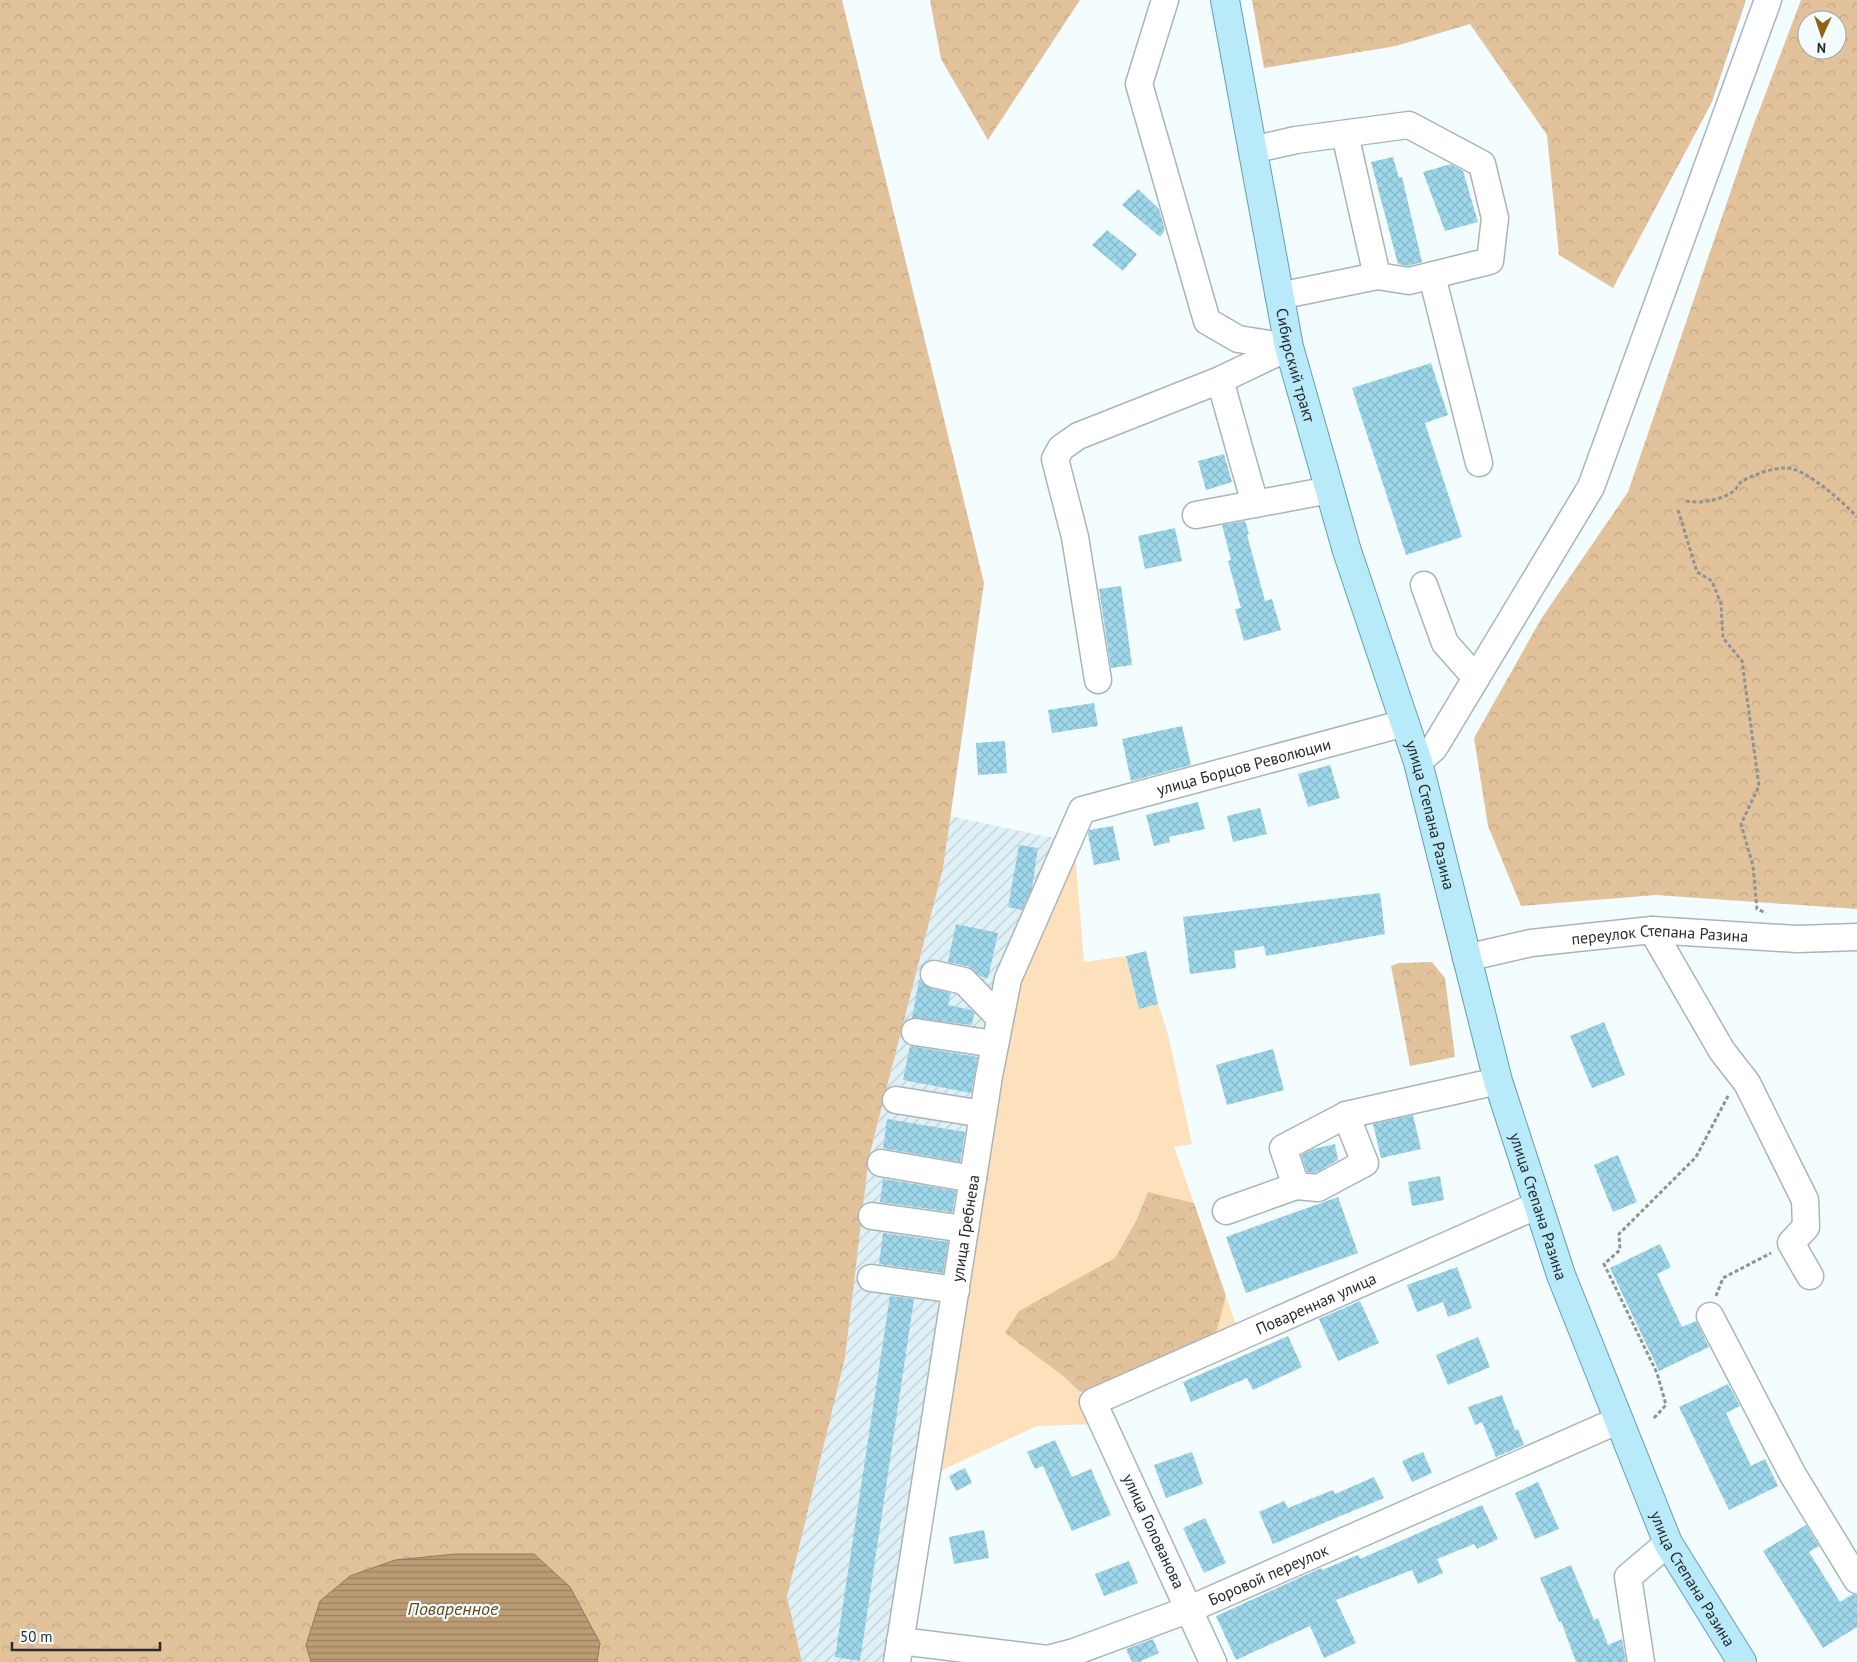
<svg xmlns="http://www.w3.org/2000/svg" width="1857" height="1662" font-family="'PT Sans',sans-serif">
<defs>
<pattern id="industrial-furrows" width="10" height="10" patternUnits="userSpaceOnUse" patternTransform="scale(1.25)"><rect width="10" height="10" fill="#dff1f7"/><path d="M-1 1l2-2M0 10L10 0M9 11l2-2" fill="none" stroke="#bfcfd4"/></pattern>
<pattern id="forest-crowns" width="20" height="18" patternUnits="userSpaceOnUse" patternTransform="scale(1.25)"><rect width="20" height="18" fill="#e2c29a"/><path d="M2 6a3 3 0 1 1 6 0M12 15a3 3 0 1 1 6 0" fill="none" stroke="#c2a785"/></pattern>
<pattern id="water-rules" width="6" height="5" patternUnits="userSpaceOnUse" patternTransform="scale(1.25)"><rect width="6" height="5" fill="#bb9c75"/><path d="M0 2.5h6" fill="none" stroke="#987f60"/></pattern>
<pattern id="building-cross-hatch" width="8" height="8" patternUnits="userSpaceOnUse" patternTransform="scale(1.25)"><rect width="8" height="8" fill="#9dd7e9"/><path d="M0 0l8 8M0 8l8-8" fill="none" stroke="#87b9c8"/></pattern>
</defs>
<rect width="100%" height="100%" fill="#f3fcff"/>
<path fill="url(#industrial-furrows)" d="M950 816 1063 840 890 1662H802L787 1597 845 1358 869 1157 943 868Z"/>
<path fill="#fde0bc" d="M1075 853 1084 962 1126 956 1139 1009 1158 1004 1168 1034 1192 1144 1174 1147 1194 1203 1148 1192 1136 1221 1115 1258 1068 1286 1005 1333 1062 1375 1080 1392 1096 1424 1037 1426 936 1473 1013 983 1053 912Z
M1226 1296 1238 1330 1215 1337Z"/>
<path fill="url(#forest-crowns)" fill-rule="evenodd" d="M0 0H842L984 583 943 868 869 1157 845 1358 787 1597 802 1662H0Z
M930 0H1080L988 140 941 59Z
M1252 0H1746L1712 102 1613 288 1559 255 1547 135 1470 24 1396 46 1264 68Z
M1801 0H1857V909L1656 895 1521 906 1488 826 1474 738 1541 619 1628 492 1751 132ZM1807 20H1837V50H1807Z
M1432 962 1445 978 1455 1057 1410 1066 1391 966 1399 963Z
M1148 1192 1194 1203 1226 1296 1215 1337 1101 1388 1080 1392 1062 1375 1005 1333 1019 1311 1115 1258 1136 1221Z"/>
<path fill="url(#water-rules)" stroke="#8f7a5f" d="M456 1554H534L570 1587 600 1643 597 1662H311L306 1645 320 1601 350 1576 395 1560Z"/>
<path fill="url(#building-cross-hatch)" d="M1393 157 1399 178 1402 177 1422 262 1408 266 1398 264 1371 162Z
M1451 164 1463 171 1478 222 1445 231 1423 172Z
M1138 189 1159 209 1165 230 1160 237 1122 205Z
M1107 230 1137 254 1123 271 1092 245Z
M1431 363 1448 415 1425 423 1462 537 1406 555 1352 388Z
M1224 454 1232 482 1206 490 1198 461Z
M1245 521 1249 534 1247 535 1265 601 1272 599 1281 630 1244 641 1235 609 1241 608 1228 561 1231 560 1222 525Z
M1175 528 1182 561 1145 569 1138 536Z
M1121 586 1132 665 1111 668 1099 589Z
M1094 703 1098 726 1052 733 1048 710Z
M1182 726 1191 765 1131 781 1122 739Z
M1005 741 1007 773 978 775 976 743Z
M1330 765 1340 798 1308 807 1298 774Z
M1198 802 1205 829 1169 837 1170 842 1154 846 1146 815Z
M1260 808 1267 834 1233 842 1227 816Z
M1113 826 1120 860 1094 865 1088 834 1089 830Z
M1019 845 1038 848 1032 888 1022 910 1008 907Z
M1380 893 1385 934 1266 956 1264 946 1234 951 1236 968 1190 974 1183 917Z
M956 924 998 933 988 978 980 976 967 966 948 962Z
M1146 951 1158 1004 1139 1009 1126 956Z
M919 980 930 988 951 993 948 1005 971 1010 974 1013 972 1025 912 1018Z
M1604 1022 1625 1075 1592 1088 1570 1036Z
M910 1046 978 1057 971 1093 903 1080Z
M1273 1049 1284 1090 1227 1105 1216 1065Z
M1413 1115 1421 1149 1381 1158 1373 1124Z
M887 1119 965 1132 960 1162 883 1148Z
M1335 1144 1338 1160 1315 1173 1307 1172 1301 1155 1313 1149Z
M1618 1155 1637 1202 1613 1212 1594 1165Z
M1440 1176 1444 1200 1412 1206 1408 1182Z
M883 1179 956 1191 952 1212 880 1202Z
M1338 1197 1358 1253 1246 1293 1226 1237Z
M883 1233 948 1242 943 1273 879 1264Z
M1660 1244 1671 1267 1657 1274 1682 1327 1696 1321 1709 1347 1659 1371 1610 1268Z
M1457 1267 1472 1308 1448 1317 1443 1302 1417 1312 1407 1285Z
M890 1296 914 1299 860 1661 835 1657Z
M1360 1301 1379 1343 1338 1361 1319 1319Z
M1288 1336 1302 1367 1253 1390 1247 1378 1191 1402 1183 1382Z
M1478 1337 1490 1367 1448 1385 1436 1355Z
M1728 1384 1740 1406 1726 1413 1751 1466 1765 1459 1778 1486 1729 1510 1679 1407Z
M1502 1395 1515 1430 1518 1429 1524 1445 1496 1457 1482 1422 1475 1425 1468 1407Z
M1055 1440 1072 1477 1091 1469 1111 1515 1072 1531 1043 1466 1035 1469 1027 1452Z
M1192 1452 1203 1484 1166 1498 1154 1465Z
M1423 1452 1432 1473 1412 1482 1402 1461Z
M965 1468 972 1483 956 1491 949 1476Z
M1374 1477 1384 1498 1273 1544 1259 1512 1284 1501 1288 1508 1333 1490 1335 1494Z
M1538 1482 1559 1529 1535 1539 1515 1493Z
M1482 1505 1498 1539 1477 1549 1474 1544 1437 1559 1443 1573 1418 1584 1412 1570 1336 1600 1356 1643 1324 1658 1310 1626 1236 1660 1216 1616 1321 1568 1322 1570 1358 1555 1360 1559Z
M1205 1518 1226 1563 1204 1573 1183 1528Z
M1806 1525 1819 1546 1809 1552 1840 1602 1853 1594 1857 1595V1627L1823 1648 1763 1551Z
M984 1530 989 1558 954 1564 949 1537Z
M1129 1561 1138 1583 1104 1596 1095 1574Z
M1571 1565 1594 1620 1598 1618 1608 1645 1622 1639 1626 1662H1576L1561 1621 1559 1622 1540 1578Z
M1153 1639 1159 1653 1139 1662H1132L1126 1649Z"/>
<g fill="none" stroke-linecap="round" stroke-linejoin="round">
<defs>
<g id="minor">
<path d="M1165 0 1139 84 1207 321 1238 339 1289 347"/>
<path d="M1252 150 1296 140 1409 125 1482 164 1495 218 1490 261 1409 281 1377 276"/>
<path d="M1432 276 1479 463"/>
<path d="M1279 296 1377 276 1345 134"/>
<path d="M1220 380 1255 504"/>
<path d="M1196 515 1330 490"/>
<path d="M1424 585 1445 643 1476 678"/>
<path d="M1098 680 1075 537 1055 459 1061 448 1078 436 1220 380 1289 347"/>
<path d="M1418 762 1434 748 1591 487 1768 0"/>
<path d="M1652 930 1722 1051 1747 1083 1805 1200 1806 1227 1791 1243 1810 1276"/>
<path id="s1" d="M1466 958 1531 943 1652 930 1797 939 1857 937"/>
<path d="M934 974 964 981 1000 1018"/>
<path d="M915 1032 995 1044"/>
<path d="M896 1100 983 1114"/>
<path d="M881 1163 973 1179"/>
<path d="M1296 1186 1318 1188 1365 1163 1346 1115"/>
<path d="M1226 1211 1296 1186 1283 1148 1346 1115 1498 1081"/>
<path d="M872 1216 965 1229"/>
<path d="M871 1278 956 1290"/>
<path d="M1710 1316 1793 1475 1857 1580"/>
<path id="s2" d="M900 1641 1047 1659 1074 1652 1190 1609 1619 1420"/>
<path id="s3" d="M897 1662 989 1076 1008 979 1082 810 1405 723"/>
<path id="s4" d="M1213 1662 1093 1402 1538 1205"/>
<path d="M1641 1662 1628 1577 1668 1543"/>
</g>
<g id="major">
<path id="s5" d="M1225 0 1289 347 1347 551 1418 762 1498 1081 1561 1275 1668 1543 1742 1662"/>
</g>
</defs>
<use href="#minor" stroke="#acb4b7" stroke-width="29"/>
<use href="#major" stroke="#679eaf" stroke-width="30"/>
<path stroke="#8e9496" stroke-width="3" stroke-dasharray="4 2.5" stroke-linecap="butt" d="M1686 501C1701 504 1721 500 1734 491 1737 488 1738 485 1741 482 1752 475 1772 468 1785 468 1805 467 1844 503 1857 517
M1678 510 1697 572 1712 581 1721 604 1723 638 1742 661 1759 786 1741 824 1753 866 1757 909 1766 913
M1716 1296 1723 1278 1771 1253
M1654 1418 1666 1405 1657 1373 1604 1264 1620 1250 1619 1234 1696 1157 1728 1096"/>
<use href="#minor" stroke="#fff" stroke-width="26"/>
<use href="#major" stroke="#b8eaf9" stroke-width="28"/>
</g>
<g text-anchor="middle" dominant-baseline="central" stroke-width="4.5" stroke-linejoin="round" paint-order="stroke">
<g font-size="16" fill="#282b2c" stroke="#f3fcff">
<text stroke="none"><textPath href="#s5" startOffset="372">Сибирский тракт</textPath></text>
<text stroke="none"><textPath href="#s3" startOffset="1044">улица Борцов Революции</textPath></text>
<text stroke="none"><textPath href="#s5" startOffset="842">улица Степана Разина</textPath></text>
<text stroke="none"><textPath href="#s1" startOffset="196">переулок Степана Разина</textPath></text>
<text stroke="none"><textPath href="#s5" startOffset="1248">улица Степана Разина</textPath></text>
<text stroke="none"><textPath href="#s3" startOffset="439">улица Гребнева</textPath></text>
<text stroke="none"><textPath href="#s4" startOffset="530">Поваренная улица</textPath></text>
<text transform="translate(1154 1531) rotate(65)">улица Голованова</text>
<text stroke="none"><textPath href="#s2" startOffset="385">Боровой переулок</textPath></text>
<text stroke="none"><textPath href="#s5" startOffset="1652">улица Степана Разина</textPath></text>
</g>
<g font-size="18" font-style="italic" fill="#684819" stroke="#f3fcff">
<text x="453" y="1608">Поваренное</text>
</g>
</g>
<g transform="translate(1822 35) rotate(183)"><circle r="24" fill="#f3fcff" stroke="#a2a8ab"/>
<path d="M0-4L9 19L0 12L-9 19Z" fill="#936211"/>
<text y="-8" font-size="14" font-weight="bold" text-anchor="middle" fill="#282b2c">N</text>
</g>
<path d="M12 1642v8h148v-8" fill="none" stroke="#282b2c" stroke-width="2.5"/>
<text x="20" y="1642" font-size="15" fill="#282b2c" stroke="#f3fcff" stroke-width="4" paint-order="stroke">50 m</text>
</svg>
